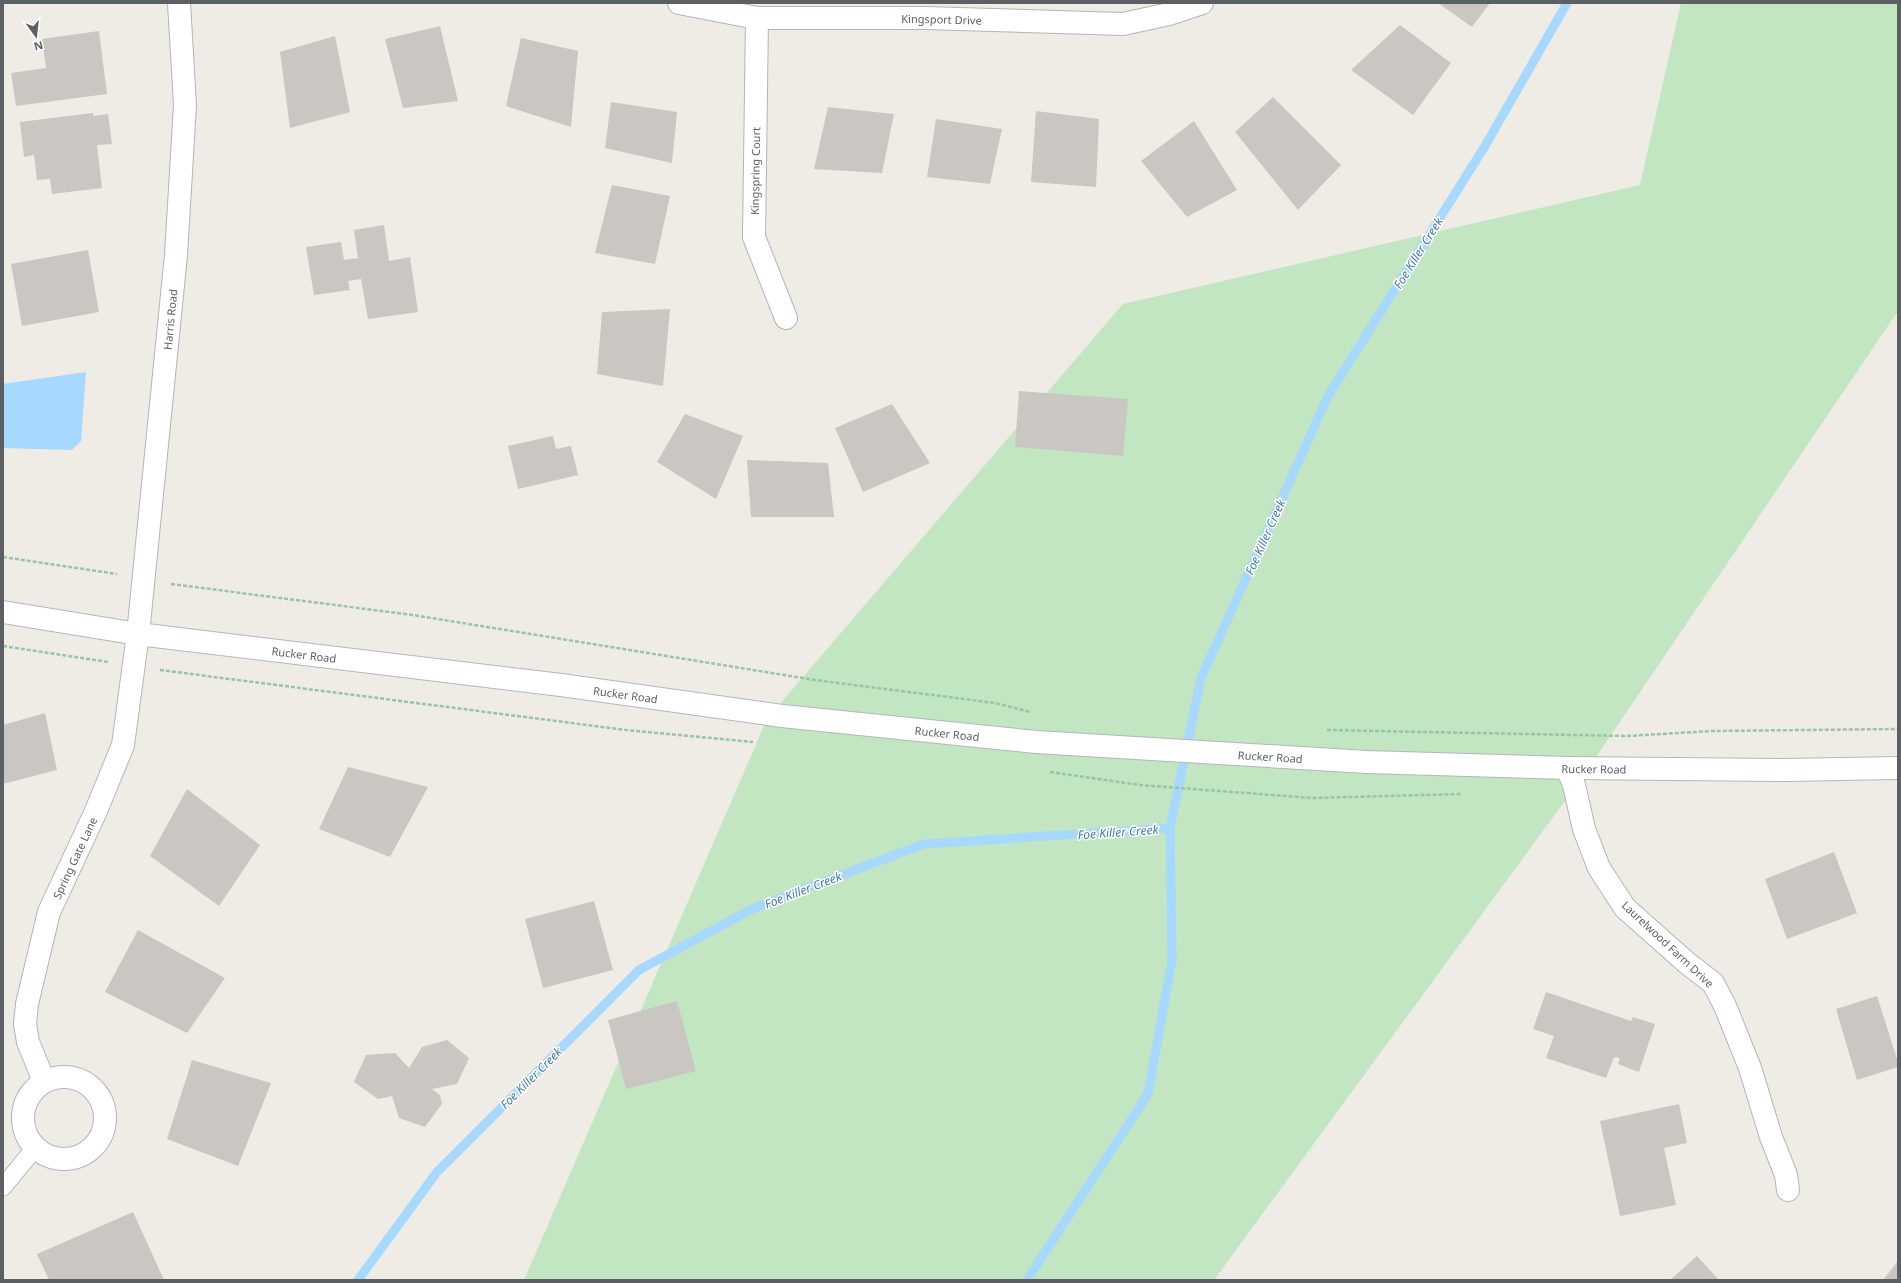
<svg xmlns="http://www.w3.org/2000/svg" width="1901" height="1283" font-family="'Noto Sans',sans-serif">
<rect width="100%" height="100%" fill="#eeece5"/>
<path fill="#c2e5c2" d="M1681 3H1898V311L1586 772 1214 1280H524L767 719 1123 304 1640 185Z"/>
<path fill="#a7d8fd" d="M86 372 81 441 72 450 3 448V384Z"/>
<g fill="none" stroke-linecap="round" stroke-linejoin="round">
<path stroke="#a7d8fd" stroke-width="9" d="M358 1280 437 1172 639 970 754 908 924 844 1170 828 1201 678 1328 396 1485 146 1567 3
M1027 1280 1148 1094 1172 960 1170 828"/>
</g>
<path fill="#cac7c2" d="M1438 3H1490L1472 27Z
M1400 25 1451 63 1413 115 1351 70Z
M440 26 458 101 403 108 385 39Z
M99 31 107 94 16 106 11 73 46 68 42 39Z
M335 36 350 112 290 128 280 52Z
M521 38 578 51 571 127 506 106Z
M1273 97 1341 165 1298 210 1235 132Z
M611 102 677 112 672 163 605 148Z
M828 107 894 114 882 173 814 169Z
M1036 111 1099 119 1096 187 1031 182Z
M93 113V116L108 114 112 144 97 145 102 188 52 194 50 179 37 180 34 155 24 157 20 122Z
M936 119 1002 129 990 184 927 177Z
M1194 121 1237 190 1187 217 1141 161Z
M612 185 670 196 655 264 595 253Z
M384 225 389 261 410 257 418 312 368 319 361 279 348 281 350 290 314 295 306 247 341 242 344 260 358 258 354 230Z
M88 250 99 312 22 326 11 264Z
M670 309 663 386 597 374 602 312Z
M1019 391 1128 399 1123 456 1015 447Z
M892 404 930 463 863 492 835 428Z
M685 414 743 436 716 499 657 462Z
M553 436 556 449 571 446 578 475 518 489 508 446Z
M747 460 828 463 834 517H751Z
M45 713 57 770 3 784V725Z
M348 767 428 787 390 857 319 829Z
M187 789 260 845 219 906 150 856Z
M1834 852 1857 913 1787 939 1765 879Z
M594 901 613 970 543 988 525 919Z
M138 930 225 978 187 1033 105 992Z
M1546 992 1631 1021 1633 1017 1655 1024 1639 1072 1618 1064 1620 1058 1614 1057 1606 1078 1546 1058 1554 1036 1533 1029Z
M1877 996 1898 1062V1067L1857 1080 1836 1009Z
M677 1001 696 1071 626 1089 608 1020Z
M447 1040 469 1058 457 1084 432 1089 440 1095 442 1104 425 1127 399 1118 392 1096 378 1099 354 1082 366 1055 395 1053 409 1068 422 1047Z
M192 1060 271 1083 238 1166 167 1139Z
M1679 1104 1687 1143 1664 1148 1676 1205 1620 1216 1600 1121Z
M133 1212 164 1280H49L37 1254Z
M1697 1256 1719 1280H1670Z
M1898 1261V1280H1883Z"/>
<g fill="none" stroke-linecap="round" stroke-linejoin="round">
<defs>
<path id="lane" d="M3 1187 35 1148"/>
<g id="street">
<path id="s1" d="M679 3 757 18H925L1123 24 1169 14 1202 3"/>
<path d="M757 18 754 237 786 318"/>
<path d="M1567 768 1574 785 1584 829 1599 868 1625 908 1687 963 1713 983 1725 1006 1750 1068 1771 1137 1786 1175 1788 1190"/>
<circle cx="64" cy="1118" r="41"/>
<path id="s2" d="M44 1081 28 1042 25 1024 27 1004 49 912 96 811 123 745 138 634 176 255 185 105 179 3"/>
</g>
<g id="secondary">
<path id="s3" d="M3 612 138 634 561 685 782 716 1036 742 1367 762 1567 768 1785 770 1898 768"/>
</g>
</defs>
<use href="#lane" stroke="#b2b5b9" stroke-width="19"/>
<use href="#street" stroke="#b2b5b9" stroke-width="24"/>
<use href="#secondary" stroke="#b3b7bc" stroke-width="24"/>
<path stroke="#99c4a5" stroke-width="2.5" stroke-dasharray="4 2" stroke-linecap="butt" d="M3 557 117 574
M171 584 413 615 815 680 995 703 1030 712
M3 646 108 662
M160 670 626 730 753 742
M1327 730 1627 736 1712 731 1898 729
M1050 772 1140 785 1312 798 1462 794"/>
<use href="#lane" stroke="#fff" stroke-width="17"/>
<use href="#street" stroke="#fff" stroke-width="22"/>
<use href="#secondary" stroke="#fff" stroke-width="22"/>
</g>
<g text-anchor="middle" dominant-baseline="central" stroke-width="3" stroke-linejoin="round" paint-order="stroke">
<g font-size="11" fill="#5c6065" stroke="#fff">
<text stroke="none"><textPath href="#s1" startOffset="264">Kingsport Drive</textPath></text>
<text transform="translate(755 171) rotate(-89)">Kingspring Court</text>
<text stroke="none"><textPath href="#s2" startOffset="786">Harris Road</textPath></text>
<text stroke="none"><textPath href="#s3" startOffset="304">Rucker Road</textPath></text>
<text stroke="none"><textPath href="#s3" startOffset="628">Rucker Road</textPath></text>
<text stroke="none"><textPath href="#s3" startOffset="952">Rucker Road</textPath></text>
<text stroke="none"><textPath href="#s3" startOffset="1276">Rucker Road</textPath></text>
<text stroke="none"><textPath href="#s3" startOffset="1600">Rucker Road</textPath></text>
<text stroke="none"><textPath href="#s2" startOffset="235">Spring Gate Lane</textPath></text>
<text transform="translate(1668 944) rotate(43)">Laurelwood Farm Drive</text>
</g>
<g font-size="12" font-style="italic" fill="#4379ae" stroke="#fff">
<text transform="translate(1418 253) rotate(-58)">Foe Killer Creek</text>
<text transform="translate(1265 537) rotate(-66)">Foe Killer Creek</text>
<text transform="translate(1118 832) rotate(-4)">Foe Killer Creek</text>
<text transform="translate(803 890) rotate(-21)">Foe Killer Creek</text>
<text transform="translate(531 1078) rotate(-45)">Foe Killer Creek</text>
</g>
</g>
<rect width="1901" height="1283" fill="none" stroke="#5c6065" stroke-width="8"/>
<g transform="translate(36 36) rotate(165)" stroke="#ffffff" stroke-width="3" paint-order="stroke">
<path d="M0-3L7 15L0 10L-7 15Z" fill="#5c6065"/>
<text y="-6" font-size="11" font-weight="bold" text-anchor="middle" fill="#5c6065">N</text>
</g>
</svg>
